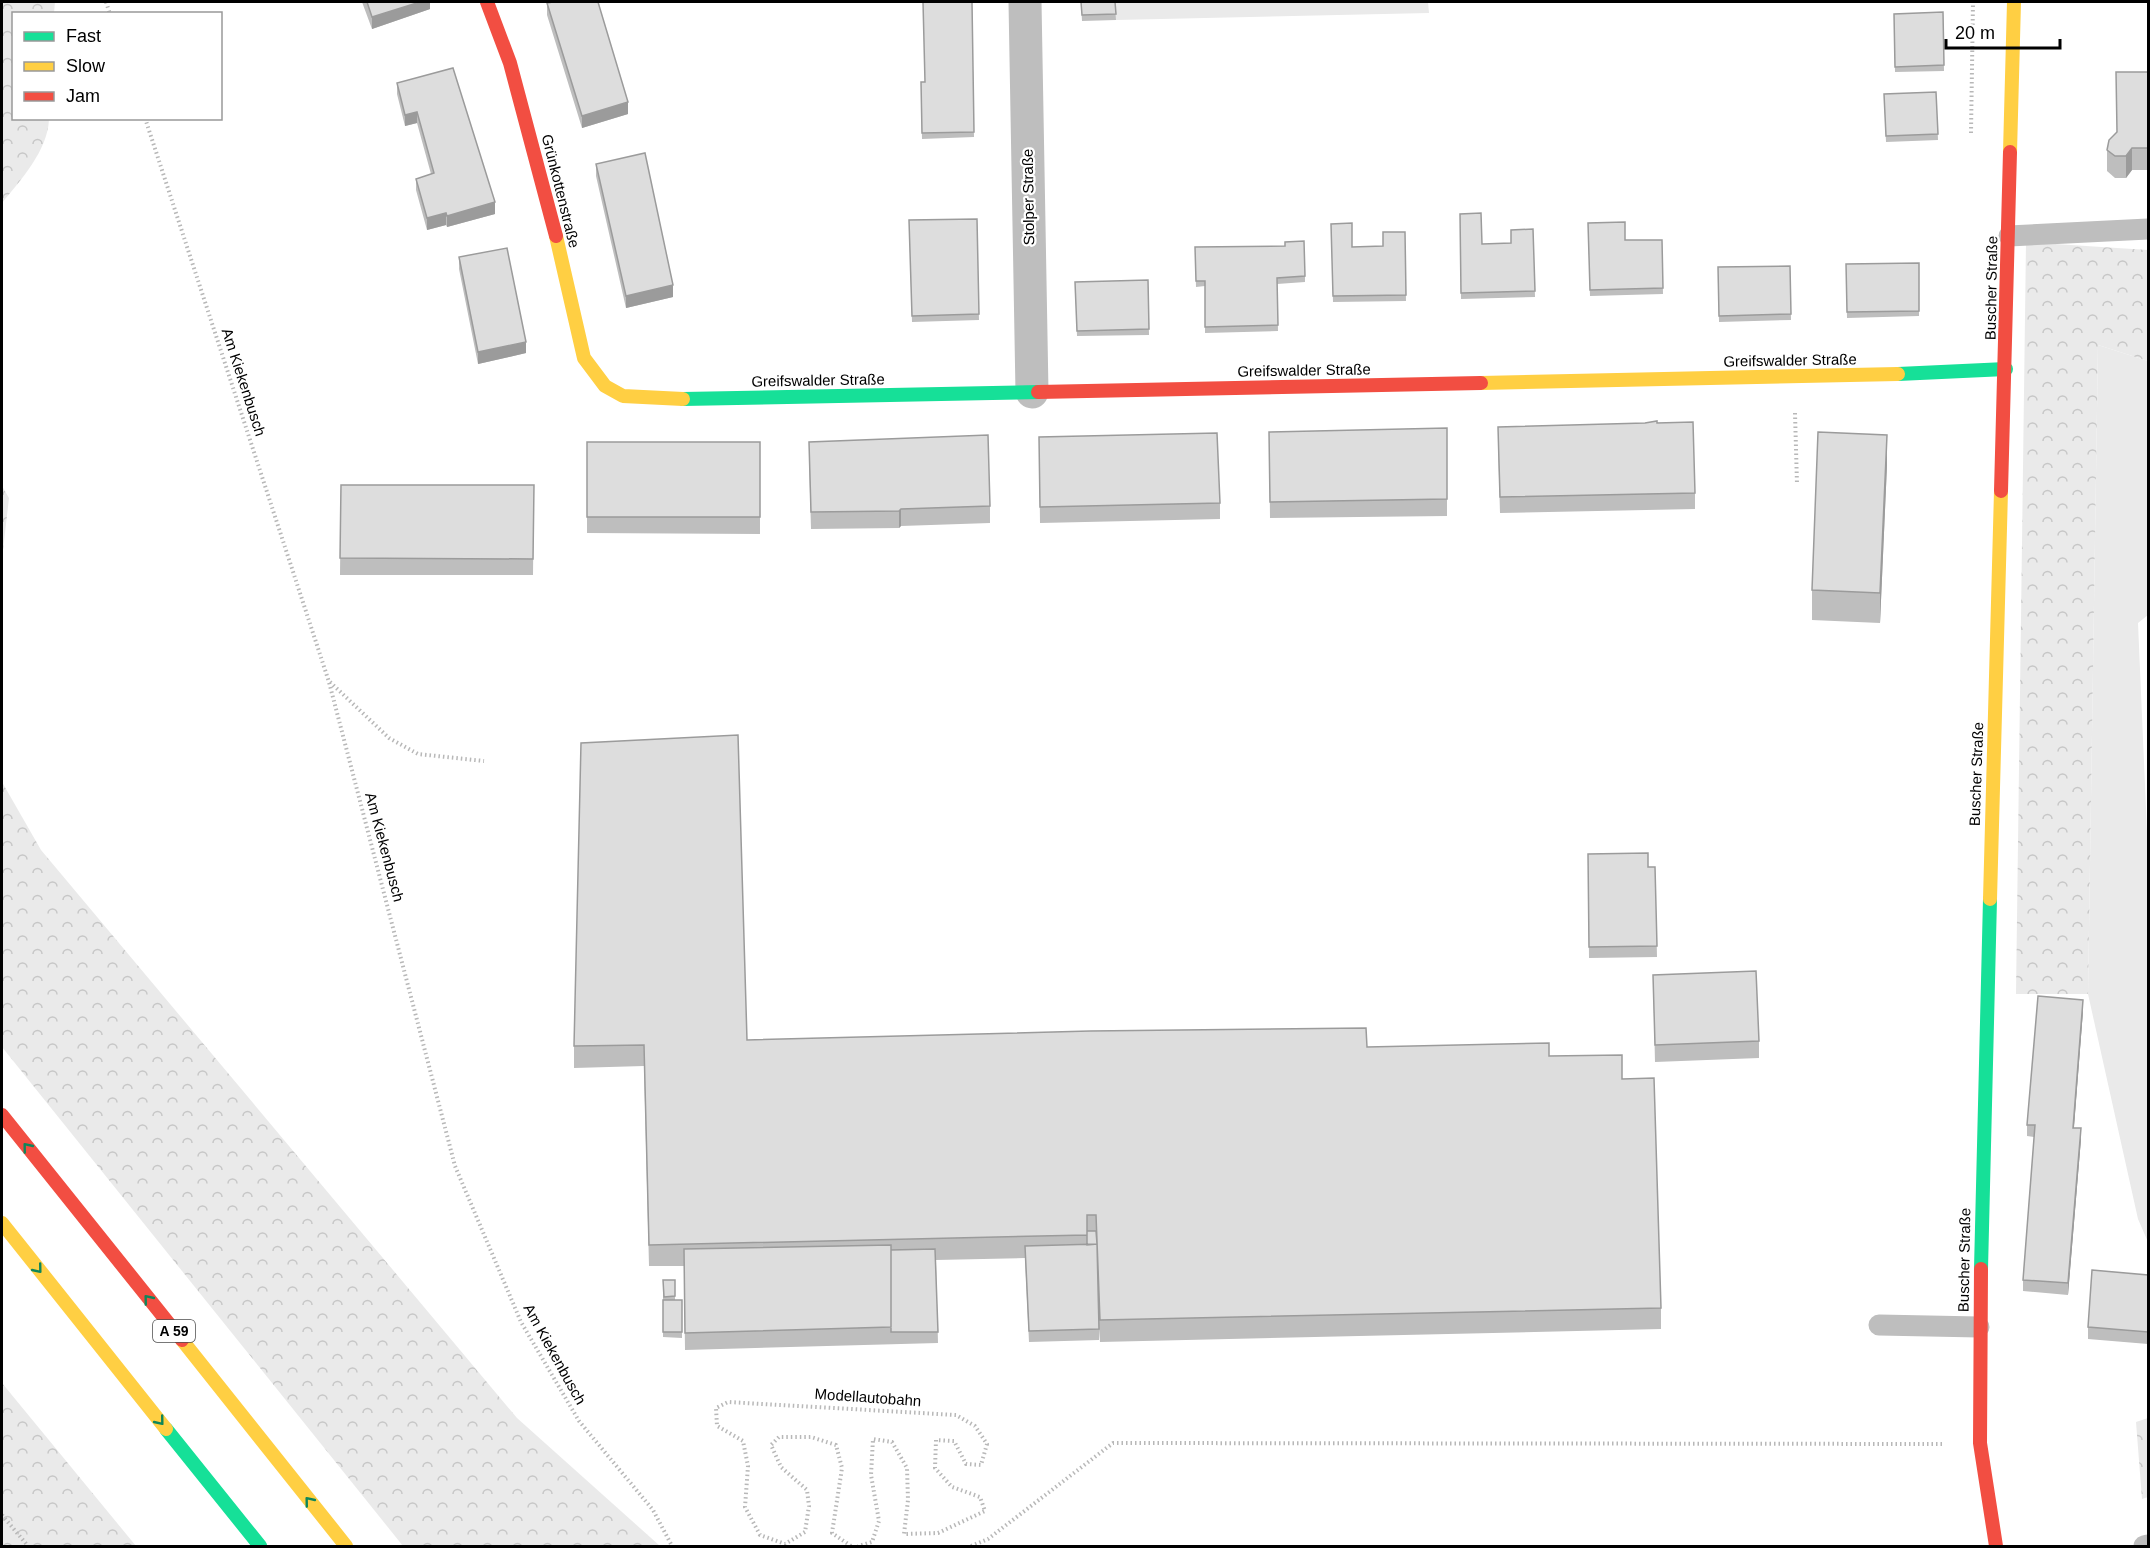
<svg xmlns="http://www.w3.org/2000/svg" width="2150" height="1548" font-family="Arial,sans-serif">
<defs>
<pattern id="forest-crowns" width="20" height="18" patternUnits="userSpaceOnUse" patternTransform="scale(1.5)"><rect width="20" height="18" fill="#eaeaea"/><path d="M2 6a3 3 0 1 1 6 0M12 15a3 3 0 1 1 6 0" fill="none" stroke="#c7c7c7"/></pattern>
</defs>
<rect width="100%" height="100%" fill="#fff"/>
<path fill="#eaeaea" d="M1115 2H1428L1429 13 1116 20Z
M2098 345 2148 361V615L2138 623 2148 855V1242L2138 1219 2088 994Z"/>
<path fill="url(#forest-crowns)" d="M2 2H55L54 13 14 14V118L49 119C48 150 21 180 2 203Z
M2026 242 2148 250V361L2098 345 2088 994H2016Z
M2 486 9 498 2 559Z
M2 782 41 850 517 1418 660 1546H403L2 1047Z
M2 1383 136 1546H2Z
M2148 1418V1497L2142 1499 2136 1422Z"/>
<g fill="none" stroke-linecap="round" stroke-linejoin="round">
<path stroke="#b8b8b8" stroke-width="4" stroke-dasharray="1.5 3" stroke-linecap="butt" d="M106 2 110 14
M145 118 329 682 455 1166 521 1322 579 1421 653 1510 672 1546
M1971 133 1973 2
M1795 413 1797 484
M330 682 389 738 418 754 484 761
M2 1515 28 1546
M851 1546 832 1533 842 1468 836 1445 811 1437H779L771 1445 781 1467 807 1490 809 1506 805 1532 785 1544 760 1535 745 1507 748 1466 743 1441 717 1426 716 1408 728 1402 956 1415 975 1426 987 1444 981 1465 966 1464 954 1441 936 1440 935 1468 952 1487 980 1497 985 1511 938 1533 904 1534 908 1500 907 1468 892 1442 873 1439 871 1475 879 1521 872 1542 858 1546
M971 1546 988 1539 1113 1443 1943 1444"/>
<path stroke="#bebebe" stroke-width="21" d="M2009 236 2148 229
M1879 1325 1979 1327
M2144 1546 2148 1545"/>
<path stroke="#bebebe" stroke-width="33" d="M1025 2 1032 392"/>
<path stroke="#16e098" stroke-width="14" d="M1898 374 2006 369
M683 399 1038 392
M1981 1269 1990 899
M166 1429 260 1546"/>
<path stroke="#ffcf43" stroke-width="14" d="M2010 152 2014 2
M556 236 584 358 605 386 623 396 683 399
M1481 383 1898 374
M1990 899 2001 491
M2 1223 166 1429
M182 1340 346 1546"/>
<path stroke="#f24e42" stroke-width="14" d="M487 2 510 63 556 236
M1038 392 1481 383
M2001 491 2010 152
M2 1115 182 1340
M1981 1269 1980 1443 1996 1546"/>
</g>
<path fill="#bebebe" d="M362 2H430V9L372 29Z
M972 2 974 137 922 139 921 82H925Z
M1081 2H1115L1116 20 1082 21Z
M547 3 628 114 582 128 547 15Z
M1943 12 1944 71 1895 72 1894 14Z
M2148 72V170H2132L2126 178H2115L2107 171V150Z
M397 83 495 214 447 227 446 225 427 230 416 190V179L431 174 417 123 405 126 397 94Z
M1936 92 1938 140 1886 142 1884 94Z
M596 164 673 297 626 308 596 176Z
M1460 214 1482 244 1511 243 1533 229 1535 297 1461 299Z
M977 219 979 320 912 322 909 220Z
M1588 223 1625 240H1662L1663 294 1590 296Z
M1331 224 1352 247 1383 246 1405 232 1406 301 1333 302Z
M1195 247 1305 276V282L1277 284 1278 331 1205 333V286L1196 287Z
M459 257 526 353 478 364 459 269Z
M1919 263V316L1847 318 1846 264Z
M1790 266 1791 320 1719 322 1718 267Z
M1148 280 1149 335 1077 336 1075 282Z
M1657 423 1695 493V509L1500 513 1498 443Z
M1447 428V516L1270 518 1269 432Z
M1039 437 1220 503V519L1040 523Z
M587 442H760V534L587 533Z
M809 458 990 506V523L901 526 899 528 811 529Z
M1887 465 1880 623 1812 620V590Z
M341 485H534L533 575H340Z
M1588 854 1648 867H1655L1657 957 1589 958Z
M1653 975 1759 1041V1058L1655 1062Z
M2083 1011 2074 1128 2081 1139 2068 1295 2023 1291V1280L2034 1137 2027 1136V1125Z
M747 1040 1367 1047 1549 1056 1622 1079 1661 1308V1329L1100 1342 1099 1329V1340L1029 1342 1025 1258 936 1260 938 1343 685 1350 684 1266H649L644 1066 574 1068V1046Z
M2148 1275V1344L2088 1339V1327Z
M663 1280H675V1300H682V1338L663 1337Z"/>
<path fill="#9b9b9b" d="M420 2H430V9L372 29V17Z
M628 102V114L582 128V116Z
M417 112V123L405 126V115Z
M2132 148V170L2126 178V156Z
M495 202V214L447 227V216Z
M446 213V225L427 230V218Z
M673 285V297L626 308V296Z
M526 342V353L478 364V352Z
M1887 435V465L1880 623V593Z
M901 509V526L899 528V511Z
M2083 1000V1011L2073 1139V1128Z
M2081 1128V1139L2068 1295V1283Z"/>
<path fill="#ddd" stroke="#9b9b9b" stroke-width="1.5" d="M367 2H420L372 17Z
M553 2H598L628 102 582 116 547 3Z
M923 2H972L974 132 922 133 921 82H925Z
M1081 2H1115L1116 14 1082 15Z
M1943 12 1944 65 1895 67 1894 14Z
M453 68 495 202 447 216 446 213 427 218 416 179 434 173 417 112 405 115 397 83Z
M2116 72H2148V148H2132L2126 156H2115L2107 150 2109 140 2117 132Z
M1936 92 1938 134 1886 136 1884 94Z
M645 153 673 285 626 296 596 164Z
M1481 213 1482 244 1511 243V230L1533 229 1535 291 1461 293 1460 214Z
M977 219 979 314 912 316 909 220Z
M1625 222V240H1662L1663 288 1590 290 1588 223Z
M1352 223V247L1383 246V232H1405L1406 295 1333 296 1331 224Z
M1304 241 1305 276 1277 278 1278 325 1205 327V281H1196L1195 247 1285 246V242Z
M507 248 526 342 478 352 459 257Z
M1919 263V311L1847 312 1846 264Z
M1790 266 1791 314 1719 316 1718 267Z
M1148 280 1149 329 1077 331 1075 282Z
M1657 421V423L1693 422 1695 493 1500 497 1498 427 1645 423Z
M1447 428V499L1270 502 1269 432Z
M1818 432 1887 435 1880 593 1812 590Z
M1217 433 1220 503 1040 507 1039 437Z
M988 435 990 506 901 509 899 511 811 512 809 442Z
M587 442H760V517H587Z
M341 485H534L533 559 340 558Z
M738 735 747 1040 1090 1031 1366 1028 1367 1047 1549 1043V1056L1622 1055V1079L1654 1078 1661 1308 1100 1320 1096 1215H1087V1235L649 1245 644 1045 574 1046 581 743Z
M1648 853V867H1655L1657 946 1589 947 1588 854Z
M1756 971 1759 1041 1655 1045 1653 975Z
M2038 996 2083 1000 2073 1128H2081L2068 1283 2023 1280 2035 1125H2027Z
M1087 1231H1096L1097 1244 1087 1245Z
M1097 1244 1099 1329 1029 1331 1025 1246Z
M891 1245V1327L685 1333 684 1249Z
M935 1249 938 1332H891V1250Z
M2092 1270 2148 1275V1332L2088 1327Z
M663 1280H675V1296L664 1297Z
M663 1300H682V1332H663Z"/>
<defs><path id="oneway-chevron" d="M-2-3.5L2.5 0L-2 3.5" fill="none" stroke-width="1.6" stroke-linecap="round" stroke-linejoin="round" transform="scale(1.5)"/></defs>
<g stroke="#0d865b">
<use href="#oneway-chevron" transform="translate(27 1147) rotate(-129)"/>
<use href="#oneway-chevron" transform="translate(38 1269) rotate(51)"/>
<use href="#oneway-chevron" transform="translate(148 1299) rotate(-129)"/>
<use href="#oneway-chevron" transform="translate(160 1421) rotate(51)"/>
<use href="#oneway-chevron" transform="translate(309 1501) rotate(-129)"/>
</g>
<g text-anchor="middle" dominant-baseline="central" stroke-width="4.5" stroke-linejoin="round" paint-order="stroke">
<rect fill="#fff" stroke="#4c4c4c" stroke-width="1.5" x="153" y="1320" width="42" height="22" rx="4.5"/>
<g font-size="14" font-weight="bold" fill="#000">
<text x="174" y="1331">A 59</text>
</g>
<g font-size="15" fill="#000" stroke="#fff">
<text transform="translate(561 191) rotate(76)">Grünkottenstraße</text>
<text transform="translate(1028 197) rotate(-91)">Stolper Straße</text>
<text transform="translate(1991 288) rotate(-89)">Buscher Straße</text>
<text transform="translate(1790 360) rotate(-1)">Greifswalder Straße</text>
<text transform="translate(1304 370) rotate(-1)">Greifswalder Straße</text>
<text transform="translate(818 380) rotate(-1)">Greifswalder Straße</text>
<text transform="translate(244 382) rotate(72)">Am Kiekenbusch</text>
<text transform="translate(1976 774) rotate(-88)">Buscher Straße</text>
<text transform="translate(385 847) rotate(75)">Am Kiekenbusch</text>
<text transform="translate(1964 1260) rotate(-89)">Buscher Straße</text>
<text transform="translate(555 1354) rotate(61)">Am Kiekenbusch</text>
<text transform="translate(868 1397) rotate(4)">Modellautobahn</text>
</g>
</g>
<rect width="2150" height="1548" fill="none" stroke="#000000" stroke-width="6"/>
<rect x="12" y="12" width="210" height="108" fill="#ffffff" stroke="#999999" stroke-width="1.5"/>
<rect x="24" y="32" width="30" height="9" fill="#16e098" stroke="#999999" stroke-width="1.5"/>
<text x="66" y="42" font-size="18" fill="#000000">Fast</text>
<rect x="24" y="62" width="30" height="9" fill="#ffcf43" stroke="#999999" stroke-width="1.5"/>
<text x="66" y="72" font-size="18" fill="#000000">Slow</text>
<rect x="24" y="92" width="30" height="9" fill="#f24e42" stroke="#999999" stroke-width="1.5"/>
<text x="66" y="102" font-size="18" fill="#000000">Jam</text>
<path d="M1946 39v9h114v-9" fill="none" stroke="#000000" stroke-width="3"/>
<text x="1955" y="39" font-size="18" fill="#000000" stroke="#ffffff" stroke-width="4.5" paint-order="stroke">20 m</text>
</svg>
